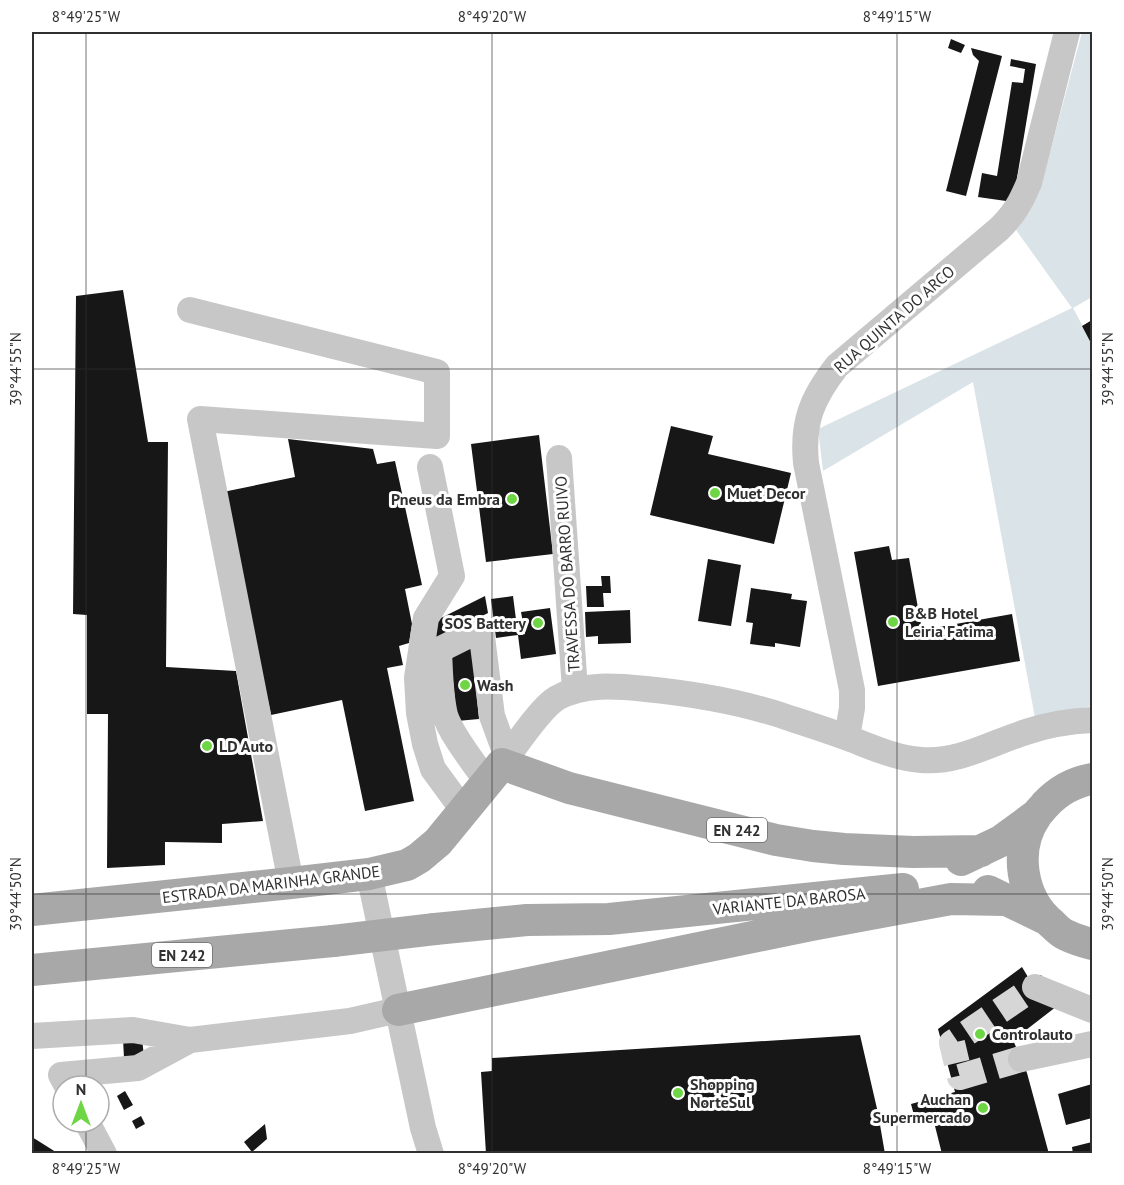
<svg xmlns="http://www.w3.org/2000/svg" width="1124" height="1185" font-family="'PT Sans',sans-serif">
<rect width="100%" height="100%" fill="#fff"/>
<path fill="#dae3e7" d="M1082 32H1092V297L1073 308 1092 343V706L1035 718 973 382 823 471 818 429 1072 308 1016 230 1029 213 1040 190Z"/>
<path fill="#171717" d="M951 39 965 45 961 53 948 48Z
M971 48 1002 56 966 196 946 191 979 61 973 55Z
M1011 59 1036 64 1013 202 978 197 982 173 997 176 1012 82 1023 83 1025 69 1010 66Z
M123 290 148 442H168L166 667 236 671 263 821 222 824V843L165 842V865L107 868 108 714H87V615L73 614 76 296Z
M1092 320V345L1082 326Z
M671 426 713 436 708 454 791 473 774 544 650 515Z
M539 435 553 554 486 562 471 444Z
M288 439 373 449 377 464 395 461 422 585 405 589 412 624 409 643 399 646 403 665 387 668 414 801 365 811 342 700 271 715 223 492 295 477Z
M889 546 892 560 909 558 922 630 1012 614 1020 661 878 686 854 552Z
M708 559 741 565 731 626 698 621Z
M601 576H610L611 593H603L604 607H587L586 586H602Z
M751 588 792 594 791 599 807 601 800 647 775 643V647L750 644 753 623 746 622Z
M485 596 488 613 431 642V623Z
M513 596 518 635 496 638 491 599Z
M550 608 556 654 521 659 518 635 525 634 521 612Z
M630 610 631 643 598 644V636L586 637 585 612Z
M472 648 479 719 457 721 450 650Z
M1022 967 1031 982 1041 975 1061 1003 1013 1040 1027 1073 1049 1154H942L932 1114 915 1119 911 1104 955 1092 938 1029Z
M860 1035 878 1113 885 1154H486L481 1072 492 1071V1058Z
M142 1038 144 1057 124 1058 123 1039Z
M1092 1084V1118L1066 1125 1058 1094Z
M125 1091 133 1105 124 1110 117 1096Z
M141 1116 145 1124 136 1129 132 1121Z
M265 1124 267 1139 252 1152 244 1142Z
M32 1137 59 1154H32Z
M1092 1142V1154H1073L1072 1147Z"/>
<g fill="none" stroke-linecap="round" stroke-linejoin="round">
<path stroke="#d6d6d6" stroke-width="26" stroke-dasharray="26 13" stroke-linecap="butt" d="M1021 1059 960 1077 952 1043 1035 987"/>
<path stroke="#c7c7c7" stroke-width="26" d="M190 310 437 372V436L200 419 291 883
M559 458 575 690
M430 467 452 576 426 618 417 678 419 713 425 744 433 769 463 810
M847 737 852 708V690L806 463C802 422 812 398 837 366L999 229C1015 213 1020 204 1029 183L1067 32
M502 764C515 747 540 708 557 698 584 683 616 686 646 689 696 694 744 702 792 719 811 725 829 731 848 738 872 747 895 758 921 760 959 763 991 743 1026 732 1047 725 1070 721 1092 720
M487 782C475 764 451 735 445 715 440 694 440 671 439 650L481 629 492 716 507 757
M369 874 423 1128 431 1154
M1035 987 1092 1010
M32 1036 133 1030 190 1040 350 1021 398 1010
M1021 1059 1092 1044
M67 1086 61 1075 138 1068 190 1040
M87 1122 104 1154"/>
<path stroke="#a8a8a8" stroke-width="32" d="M1092 779C1074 782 1058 791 1045 805 1042 809 1038 812 1036 816 1013 849 1021 899 1052 924 1056 928 1061 933 1066 935 1074 939 1084 942 1092 944
M961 860 1001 841 1035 816
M988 891 1044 918
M32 910 291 883 369 874 407 865 419 858 438 842 502 764 569 788 776 840 813 846 844 849 913 852 981 851
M435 929 527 920 609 919 903 889
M32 970 333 941
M398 1010 811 925 951 899 1005 900"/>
<path stroke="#a8a8a8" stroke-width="32" d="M333 941 435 929"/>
</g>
<path fill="none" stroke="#303030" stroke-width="1.5" stroke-opacity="0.45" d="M86 32V1086M492 32V1154M897 32V1154M32 369H1092M32 894H1092M86 1122V1154"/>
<g fill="#6ed544" stroke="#fff" stroke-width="2">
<circle cx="715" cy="493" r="6"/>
<circle cx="512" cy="499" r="6"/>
<circle cx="893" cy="622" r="6"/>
<circle cx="538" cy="623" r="6"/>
<circle cx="465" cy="685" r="6"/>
<circle cx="207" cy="746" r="6"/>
<circle cx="980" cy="1034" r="6"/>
<circle cx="678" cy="1093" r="6"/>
<circle cx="983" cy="1108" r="6"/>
</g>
<g text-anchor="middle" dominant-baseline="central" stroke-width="6" stroke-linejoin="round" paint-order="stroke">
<g fill="#fff" stroke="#6e6e6e" stroke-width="1.5">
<rect x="707" y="818" width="60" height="24" rx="4.5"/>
<rect x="152" y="943" width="60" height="24" rx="4.5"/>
</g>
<g font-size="15" font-weight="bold" fill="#303030">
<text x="737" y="830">EN 242</text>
<text x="182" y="955">EN 242</text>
</g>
<g font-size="16" fill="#303030" stroke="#fff">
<text transform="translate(894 319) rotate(-41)">RUA QUINTA DO ARCO</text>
<text transform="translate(567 574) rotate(-94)">TRAVESSA DO BARRO RUIVO</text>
<text transform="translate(271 884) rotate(-7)">ESTRADA DA MARINHA GRANDE</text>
<text transform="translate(789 901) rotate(-6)">VARIANTE DA BAROSA</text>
</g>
<g font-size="16" font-weight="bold" fill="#303030" stroke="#fff" text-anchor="start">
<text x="727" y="493">Muet Decor</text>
<text x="500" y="499" text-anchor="end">Pneus da Embra</text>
<text x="905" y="613">B&amp;B Hotel<tspan x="905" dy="18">Leiria Fatima</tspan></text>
<text x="526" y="623" text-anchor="end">SOS Battery</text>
<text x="477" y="685">Wash</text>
<text x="219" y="746">LD Auto</text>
<text x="992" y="1034">Controlauto</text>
<text x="690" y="1084">Shopping<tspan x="690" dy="18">NorteSul</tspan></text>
<text x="971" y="1099" text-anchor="end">Auchan<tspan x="971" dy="18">Supermercado</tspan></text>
</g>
</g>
<rect width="1124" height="1185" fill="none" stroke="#ffffff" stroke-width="66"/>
<g transform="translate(81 1104)"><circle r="28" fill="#ffffff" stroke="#acacac" stroke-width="1.5"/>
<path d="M0-4.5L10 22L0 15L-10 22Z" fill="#6ed544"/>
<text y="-9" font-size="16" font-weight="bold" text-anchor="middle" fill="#303030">N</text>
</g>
<rect x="33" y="33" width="1058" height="1119" fill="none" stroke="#303030" stroke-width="2"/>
<g font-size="15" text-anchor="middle" fill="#303030">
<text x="86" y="22">8°49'25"W</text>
<text x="492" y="22">8°49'20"W</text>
<text x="897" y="22">8°49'15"W</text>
<text transform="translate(16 369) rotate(-90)" y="5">39°44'55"N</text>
<text transform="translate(1108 369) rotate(-90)" y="5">39°44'55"N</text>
<text transform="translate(16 894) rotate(-90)" y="5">39°44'50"N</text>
<text transform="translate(1108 894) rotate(-90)" y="5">39°44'50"N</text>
<text x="86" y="1174">8°49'25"W</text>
<text x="492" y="1174">8°49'20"W</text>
<text x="897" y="1174">8°49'15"W</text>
</g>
</svg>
